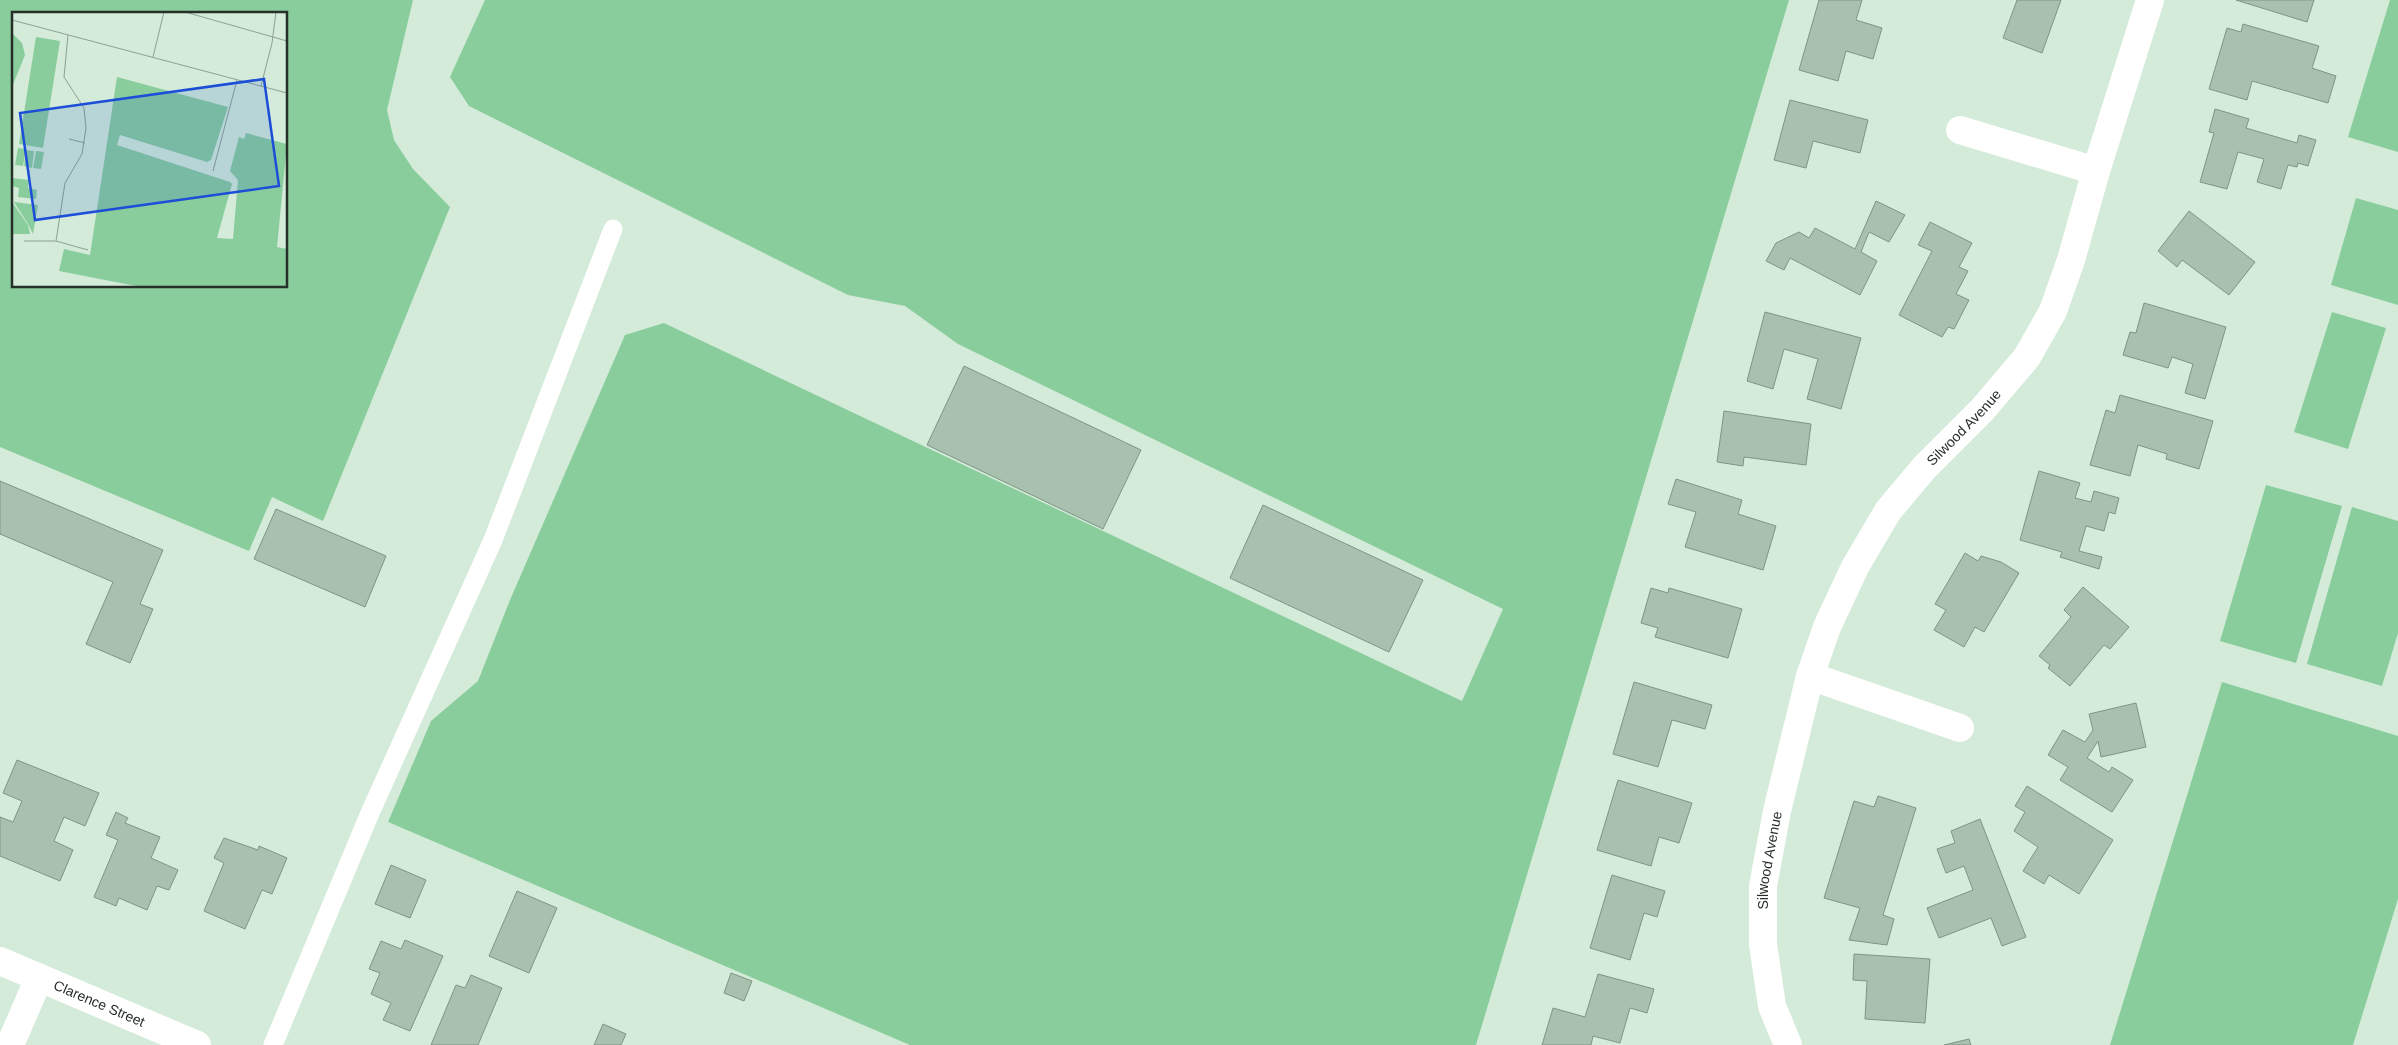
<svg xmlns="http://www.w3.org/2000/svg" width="2398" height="1045" font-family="Helvetica,sans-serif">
<rect width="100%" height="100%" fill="#d3ebd8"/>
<path fill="#8acd9d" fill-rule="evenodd" d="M0 0H413L387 110 394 140 413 169 450 207 323 521 272 497 249 551 0 447ZM14 14H286V286H14Z
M485 0H1789L1476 1045H910L388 822 431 721 478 681 510 600 625 335 664 323 1462 701 1503 609 958 344 905 306 848 295 469 106 450 77Z
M2390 0H2398V152L2348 137Z
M2356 198 2398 210V305L2331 285Z
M2332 312 2386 328 2348 449 2294 432Z
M2266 485 2342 506 2296 663 2220 641Z
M2352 507 2398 521V633L2382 686 2307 664Z
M2222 682 2398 736V899L2353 1045H2110Z"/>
<path fill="#a8c0ae" stroke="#7f9584" d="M1819 0H1862L1856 20 1882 28 1873 59 1846 51 1838 81 1799 70Z
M2017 0H2061L2042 53 2003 38Z
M2236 0H2314L2307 22Z
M2243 24 2319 46 2312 68 2336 76 2328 103 2252 81 2247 100 2209 89 2227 28 2241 32Z
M1790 100 1868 120 1860 153 1813 141 1806 168 1774 160Z
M2215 109 2249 119 2246 128 2297 143 2299 135 2316 140 2308 166 2298 163 2297 167 2288 165 2281 189 2257 182 2264 159 2238 152 2227 189 2200 182 2214 133 2209 132Z
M1876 201 1905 215 1889 242 1869 232 1861 252 1877 261 1860 295 1790 258 1784 270 1766 261 1776 243 1799 232 1809 238 1815 228 1855 249Z
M2189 211 2255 262 2229 295 2182 260 2177 267 2158 251Z
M1930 222 1972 243 1959 267 1968 271 1956 294 1969 300 1954 329 1948 327 1942 337 1899 315 1932 251 1918 245Z
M2144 303 2226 327 2205 399 2185 393 2193 364 2172 357 2168 368 2123 355 2130 332 2136 333Z
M1765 312 1861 338 1841 409 1807 399 1818 359 1784 349 1773 389 1747 381Z
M964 366 1141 450 1103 529 927 445Z
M2120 395 2213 421 2199 469 2166 459 2167 454 2138 445 2130 476 2090 465 2106 410 2115 413Z
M1724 411 1811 424 1806 465 1744 457 1743 466 1717 462Z
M2039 471 2080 483 2075 498 2091 502 2094 491 2119 498 2115 514 2109 512 2104 531 2086 526 2079 551 2102 557 2099 569 2060 557 2062 552 2020 540Z
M1676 479 1742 500 1738 514 1776 526 1763 570 1685 547 1696 512 1668 504Z
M0 481 163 550 140 604 153 609 130 663 86 644 113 582 0 534Z
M1263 505 1423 580 1389 652 1230 578Z
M276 509 386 556 365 607 254 559Z
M1965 553 1978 561 1981 556 2001 562 2019 573 1984 632 1975 627 1964 647 1934 630 1946 610 1935 604Z
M2083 587 2129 627 2110 649 2104 645 2070 686 2048 668 2050 665 2039 656 2071 617 2064 610Z
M1651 588 1668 593 1669 588 1742 609 1728 658 1655 637 1658 628 1641 623Z
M1634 682 1712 705 1705 729 1672 720 1658 767 1613 754Z
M2136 703 2146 747 2101 757 2098 741 2087 758 2109 772 2112 767 2133 780 2112 812 2060 780 2068 767 2048 755 2063 730 2085 742 2093 730 2089 714Z
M17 760 99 793 85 826 64 817 54 841 73 850 60 881 0 856V817L13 822 22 801 3 793Z
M1618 780 1692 803 1679 843 1659 837 1651 866 1597 850Z
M2027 786 2113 840 2079 894 2049 875 2044 884 2023 871 2038 847 2014 831 2025 812 2015 806Z
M1878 796 1916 808 1883 915 1894 919 1887 945 1849 940 1860 908 1824 898 1854 801 1874 807Z
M116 812 128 818 125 823 160 837 151 858 178 870 169 890 157 886 147 910 119 898 116 906 94 897 118 840 106 835Z
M1980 819 2026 937 2002 946 1991 918 1939 938 1927 908 1973 890 1964 866 1946 873 1937 849 1955 843 1951 831Z
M224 838 258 850 259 846 287 858 272 894 262 890 245 929 204 911 224 863 214 858Z
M391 865 426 880 410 918 375 904Z
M1612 875 1665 891 1657 917 1644 913 1630 960 1590 948Z
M517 891 557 908 529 973 489 956Z
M405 940 443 956 410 1031 383 1020 391 1003 371 994 380 973 369 969 381 941 401 949Z
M1854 954 1930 959 1925 1023 1865 1019 1867 981 1853 980Z
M731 973 752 981 744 1001 724 993Z
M1598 974 1654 989 1647 1013 1630 1008 1620 1043 1593 1036 1591 1045H1542L1553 1008 1585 1017Z
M471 975 502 988 478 1045H431L456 985 465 988Z
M603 1024 626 1034 621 1045H594Z
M1969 1039 1971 1045H1944Z"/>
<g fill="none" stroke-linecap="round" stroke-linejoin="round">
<path stroke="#fff" stroke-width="19" d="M273 1045 370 813 493 540 613 229"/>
<g stroke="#fff" stroke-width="28">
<path d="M1960 130 2096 171"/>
<path d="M1810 676 1960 728"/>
<path d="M10 1045 39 978"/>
<path id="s1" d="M1788 1045 1772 1006 1763 944V886L1777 811 1810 676 1827 627 1855 567 1888 511 1924 468 1983 409 2027 357 2053 311 2071 260 2096 171 2150 0"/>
</g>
<path stroke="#fff" stroke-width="28" id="s2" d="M0 961 197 1045"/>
</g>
<g text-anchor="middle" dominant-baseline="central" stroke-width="5" stroke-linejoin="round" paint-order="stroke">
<g font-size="14" fill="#262f28" stroke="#d3ebd8">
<text stroke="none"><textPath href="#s1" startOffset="674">Silwood Avenue</textPath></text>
<text stroke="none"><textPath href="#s1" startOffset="189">Silwood Avenue</textPath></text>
<text stroke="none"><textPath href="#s2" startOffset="108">Clarence Street</textPath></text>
</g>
</g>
<g transform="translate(12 12)">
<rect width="275" height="275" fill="#d3ebd8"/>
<path d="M0 21 10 31 13 43 0 75ZM24 25 48 29 31 136 7 132ZM105 65 216 95 199 148 195 150 108 123 105 133 218 170 220 172 205 226 221 227 226 168 218 159 227 125 232 127 234 121 275 132 265 235 275 237V275H129L47 259 52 237 78 243ZM6 136 14 137 11 154 3 153ZM14 138 22 139 20 156 12 154ZM24 139 32 140 29 157 21 156ZM0 166 17 168 16 176 25 178 24 187 6 185 7 176 0 174ZM0 190 16 213 18 222H0ZM2 190 26 193 21 222 16 212Z" fill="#8acd9d"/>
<path fill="none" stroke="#8ea092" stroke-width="1" d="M173 0 275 29M0 8 275 81M141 45 152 0M249 74 260 31 264 0M57 127 73 131M201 159 225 68M12 229H44L76 238M44 229 53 171 70 142 74 116 72 96 52 65 56 23"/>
<path fill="#1d4ed8" fill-opacity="0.15" stroke="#1d4ed8" stroke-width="2.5" d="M252 67 267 174 23 208 8 101Z"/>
<rect width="275" height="275" fill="none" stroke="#262f28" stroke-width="2.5"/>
</g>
</svg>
